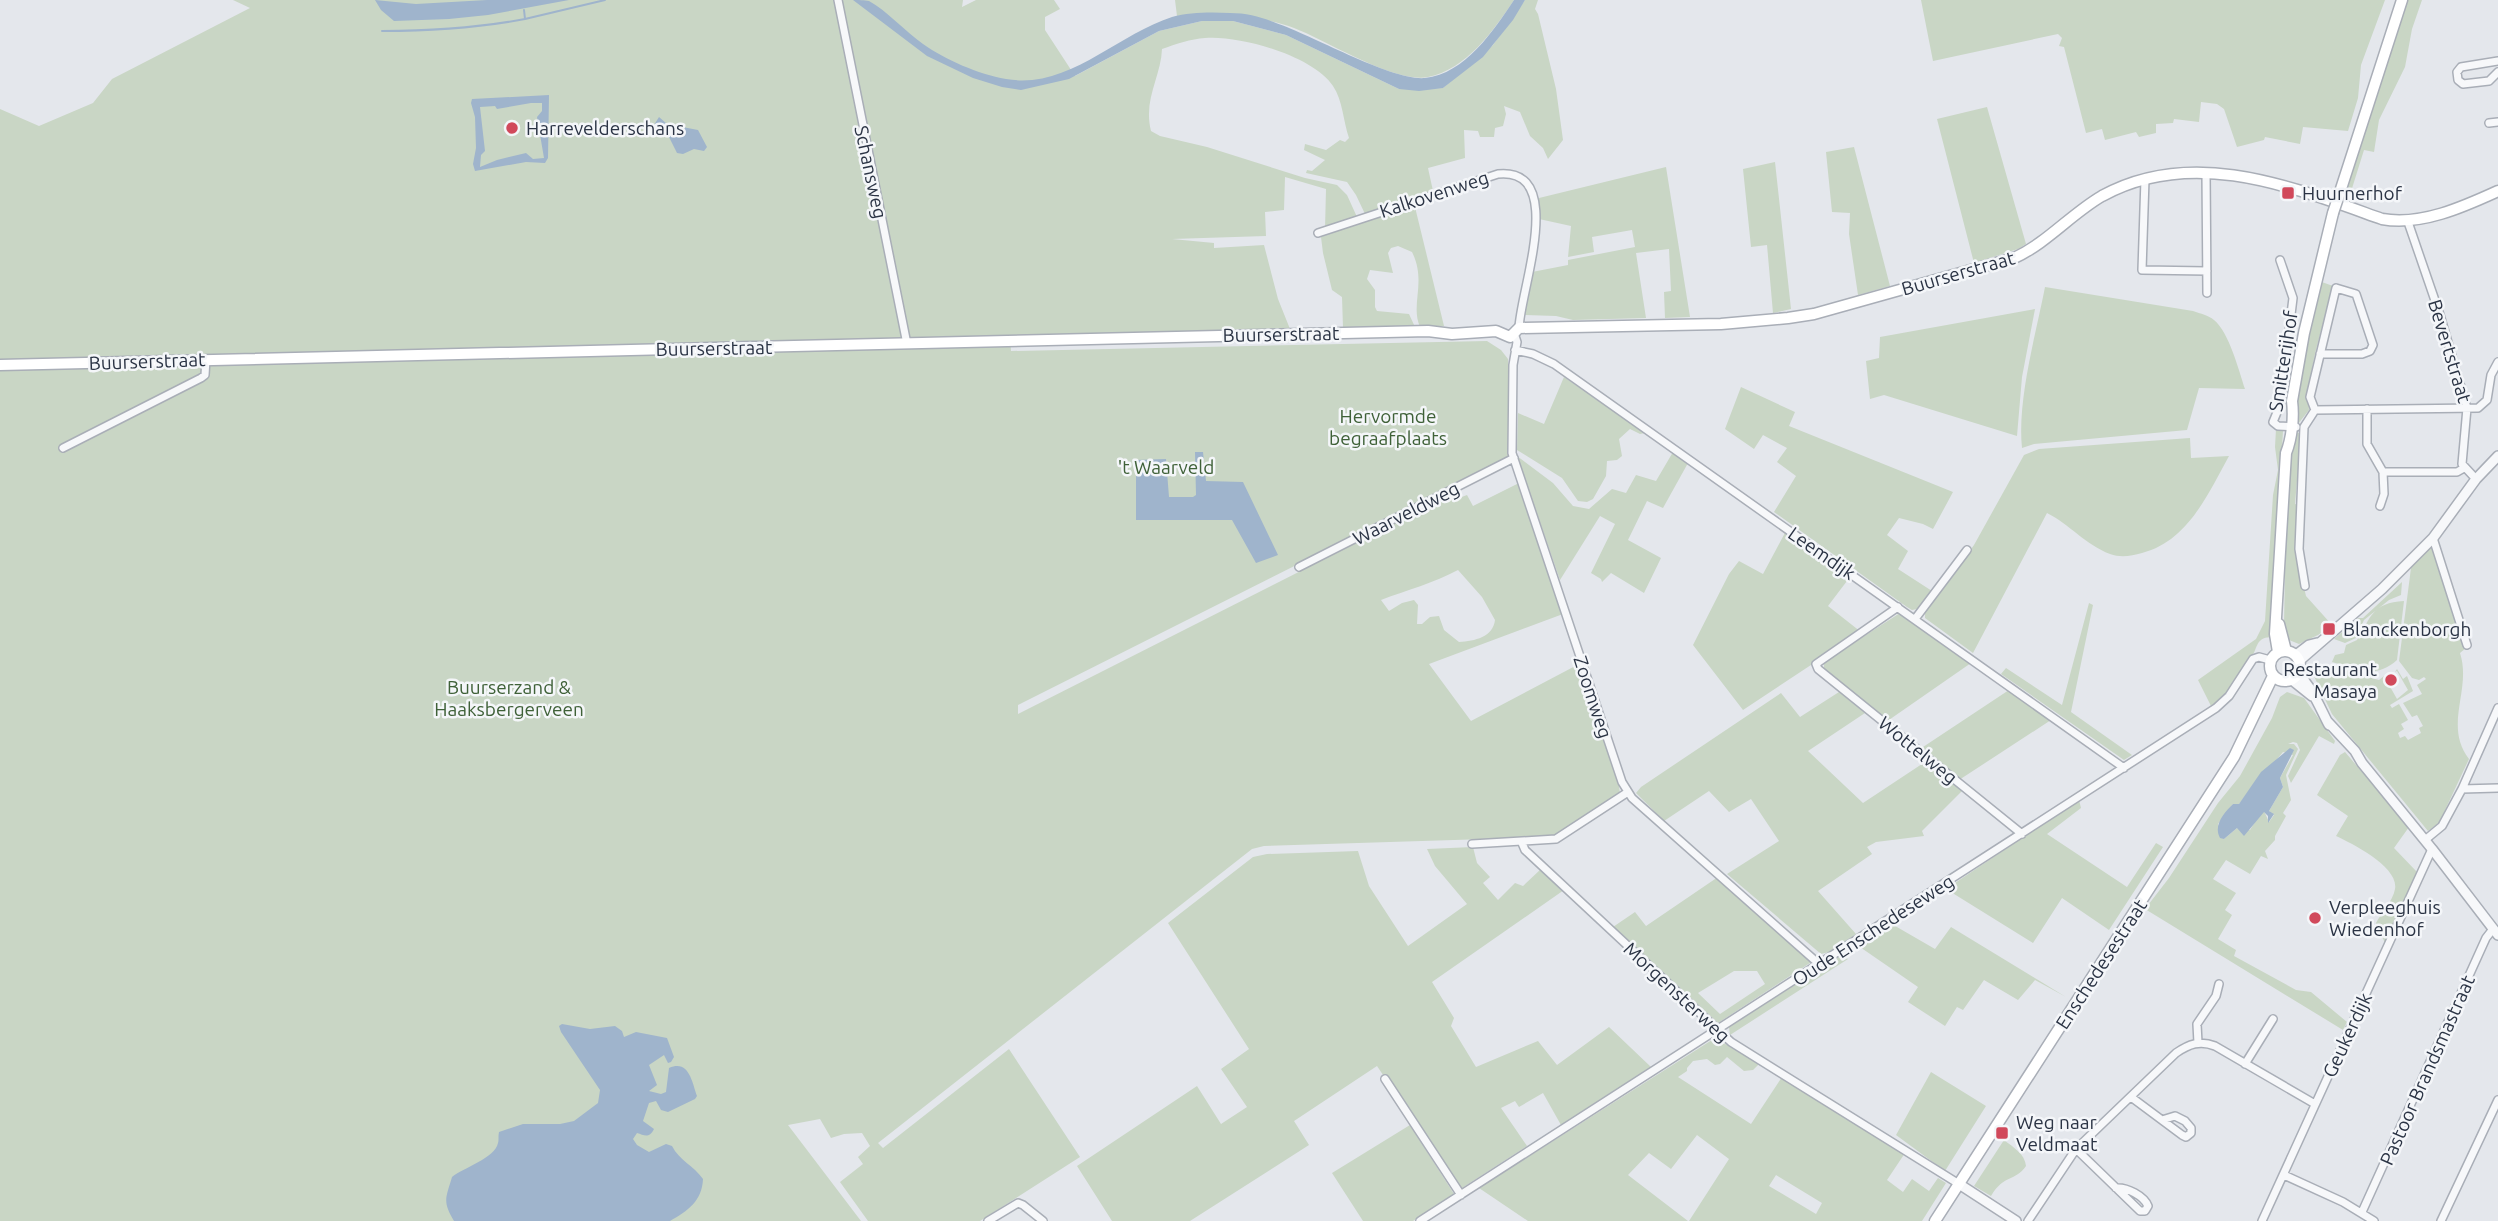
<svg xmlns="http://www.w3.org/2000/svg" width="2498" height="1221" font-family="Ubuntu,sans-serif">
<rect width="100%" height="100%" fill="#e4e7ec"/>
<path fill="#c9d6c5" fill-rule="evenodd" d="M233 0H963L962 7 976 0H1054L1060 9 1045 17V30L1075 76 1159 31 1202 21H1233L1286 35 1399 89 1443 88 1493 45 1525 0H1538L1535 9 1538 14 1556 89 1563 140 1548 159 1543 148 1530 136 1520 112 1504 106 1506 114 1503 126 1495 128 1494 137H1480L1478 131 1464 130 1465 158 1428 168 1433 191 1369 214H1365L1356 195 1347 182 1306 173 1307 170 1312 171 1325 160 1304 150 1305 144 1326 150 1340 140 1345 142 1349 138C1343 121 1343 101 1333 86 1313 56 1240 35 1205 38 1191 39 1176 44 1162 49 1161 77 1143 99 1151 131L1160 136 1207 147 1305 178 1337 185 1347 195 1357 217 1325 229 1326 189 1285 177 1284 210 1265 212 1266 236 1172 239 1214 243V248L1264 245 1278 299 1290 329 1010 337 1011 351 1487 341 1501 350 1508 359 1509 458 1018 705V714L1455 493 1459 498 1467 495 1473 506 1519 483 1563 614 1429 664 1471 721 1579 664 1618 780 1620 793 1556 835 1548 837 1264 846 1252 849 878 1143 883 1148 1009 1049 1080 1157 980 1221H868L840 1182 863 1164 858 1157 870 1146 862 1133 844 1134 831 1138 820 1119 788 1125 861 1221H0V109L39 126 93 103 112 79 250 8ZM1458 570 1482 597 1495 620C1493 637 1475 641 1459 642L1444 630 1439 616 1430 617 1422 624H1417L1418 605 1414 600 1402 603 1389 611 1381 600C1407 590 1434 583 1458 570Z
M1175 0H1514C1493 31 1467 69 1428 77 1395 84 1326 40 1294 28 1263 16 1209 12 1177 16Z
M1921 0H2385L2361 65 2358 98 2348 131 2303 127 2300 144 2265 137 2264 140 2237 147 2224 109 2217 104 2201 102 2199 122 2174 119 2173 123 2156 124V133L2139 137 2136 132 2105 140 2102 129 2086 133 2064 47 2059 46 2062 38 2058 34 1933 61Z
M2408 0H2422L2412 29 2405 67 2379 120 2374 152 2364 150 2349 198 2345 197 2344 193Z
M1987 107 2026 244 2018 249 1974 263 1937 119Z
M1854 147 1890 286 1858 295 1849 234 1850 213 1832 212 1826 152Z
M1775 162 1791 309 1773 313 1767 245 1751 247 1743 169Z
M1666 167 1690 317 1665 318 1664 292 1671 291 1669 249 1636 253 1646 318 1573 320 1556 316 1525 315 1532 272 1568 265V260L1635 247 1632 230 1592 237 1594 252 1568 257 1571 226 1539 219V198Z
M1414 203 1444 326 1420 327C1410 304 1427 282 1412 252L1398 246 1391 248 1388 253 1393 273 1370 270 1367 279 1375 290V307L1377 311 1409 314 1415 327 1343 328 1342 297 1332 290 1323 253 1321 237Z
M2319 281 2333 286C2324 324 2306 372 2309 410L2298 424 2294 418 2305 344Z
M2045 287 2193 311C2201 314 2208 315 2214 320 2229 332 2239 371 2245 389L2199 388 2187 430 2034 444 2022 448C2017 400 2036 334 2045 287Z
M2035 309 2022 377 2017 436 1884 395 1870 399 1866 361 1879 358 1880 337Z
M1564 377 1645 433 1640 434 1630 429 1619 439 1622 456 1617 460 1607 461 1606 476 1593 499 1587 502 1578 501 1562 478 1517 450 1518 413 1544 424Z
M1741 387 1795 412 1789 426 1953 492 1933 529 1923 524 1899 518 1887 535 1908 551 1898 569 1932 591 1917 609 1912 610 1907 607 1774 512 1796 476 1777 462 1787 448 1763 435 1754 449 1725 429Z
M2276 429H2282L2283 431 2271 637C2266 638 2265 637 2261 640 2256 644 2256 650 2253 654 2239 671 2229 693 2212 708L2198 680 2256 639 2265 621 2273 495 2278 470 2275 447Z
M2294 431 2301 434 2295 504 2299 505 2297 559 2306 596 2332 625 2318 635 2299 644 2289 640 2284 623 2286 526 2292 432Z
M2190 438 2191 458 2229 456C2208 494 2188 541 2142 553 2131 556 2121 558 2110 554 2086 545 2069 524 2047 513L1973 653 1925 618V613L1974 545 2024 455 2039 449Z
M1673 452 1688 463 1663 508 1647 501 1628 540 1661 558 1644 593 1611 573 1602 582 1601 579 1591 573 1615 524 1600 516 1560 580 1517 456 1553 483 1573 506 1589 509 1612 489 1626 493 1636 475 1656 481Z
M1786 531 1850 577 1828 606 1861 632 1743 710 1693 645 1729 574 1739 561 1763 574Z
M2432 545 2461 640 2466 644V648L2460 653C2472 690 2443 725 2469 759L2439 823 2428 831 2332 714 2312 672 2317 663 2379 680 2384 676 2397 699 2408 690 2397 671 2395 672 2397 669 2403 679 2407 676 2413 691 2390 705 2392 708 2399 704 2408 720 2401 724 2404 729 2398 733 2400 738 2405 736 2408 740 2421 733 2419 728 2423 726 2417 715 2412 717 2403 703 2422 694 2417 685 2426 679 2424 677 2419 680 2412 678 2399 661 2411 568 2412 564Z
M2402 582 2401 595 2389 600 2364 620 2356 638 2345 643 2334 639 2358 618H2363Z
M2404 601 2397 660C2375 680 2357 669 2332 662L2335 655 2344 653 2346 645 2357 640C2371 617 2372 603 2404 601Z
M2089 603 2093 605 2071 712 2132 755 2124 760 2001 674 2006 668 2062 705Z
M1900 613 1971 663 1886 722 1824 670V662Z
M2009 690 2051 720 1959 780 1920 749Z
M1839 692 1865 713 1808 751 1863 803 1925 762 1962 791 1922 831 1924 836 1876 842 1867 847 1872 854 1818 891 1856 934 1829 952 1821 954 1727 874 1779 841 1751 799 1729 812 1709 791 1664 821 1636 793 1641 787 1781 693 1800 717Z
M2287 692 2304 698 2335 741 2334 744 2319 736 2291 783 2288 776 2300 750 2297 743 2293 742 2288 744H2294L2298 749 2286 775 2291 800 2283 813 2286 816 2275 836V840L2265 851 2268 859 2261 856 2250 874 2226 860 2213 879 2236 893 2225 910 2232 915 2218 939 2236 950 2234 956 2296 990 2311 992 2347 1022 2343 1030 2145 909 2169 878 2218 803 2240 776 2272 718 2280 697ZM2283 752 2293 755 2280 778 2283 787 2269 811 2274 815 2269 822 2264 811 2260 814 2250 830 2237 828 2224 839 2218 824 2233 804H2239Z
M2345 752 2409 827 2394 848 2417 872 2385 943 2376 923C2381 913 2393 901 2395 889 2399 867 2353 844 2336 836L2348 816 2317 795 2340 755Z
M2079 800 2081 808 2047 834 2127 887 2156 843 2163 847 2109 930 2062 898 2033 943 1946 889Z
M1473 847 1477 863 1490 877 1483 883 1498 900 1515 883 1523 886 1541 869 1564 890 1432 982 1454 1018 1451 1026 1476 1067 1538 1041 1557 1065 1609 1027 1651 1067 1561 1125 1543 1093 1519 1107 1515 1101 1501 1108 1527 1146 1462 1188H1459L1377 1066 1294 1121 1309 1145 1190 1221H1112L1077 1166 1197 1086 1221 1124 1247 1107 1221 1069 1249 1049 1168 923 1253 857 1267 854 1358 851 1369 886 1408 946 1467 904 1435 866 1427 849Z
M1718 877 1813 961 1718 1023 1613 927 1635 912 1646 926ZM1734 971H1757L1765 984 1720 1014 1698 993Z
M1890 923 1935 949 1951 927 2066 997 2035 980 2018 1000 1984 980 1963 1010 1957 1007 1945 1026 1908 1002 1918 987 1857 945Z
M1842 955 1848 959 1730 1035 1729 1027Z
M1715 1038 1759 1064 1753 1070 1744 1071 1727 1057 1720 1064 1715 1065 1707 1059 1693 1061 1687 1068V1071L1678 1077 1751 1124 1782 1077 1905 1153 1887 1180 1903 1192 1912 1179 1929 1191 1938 1178 1946 1183 1922 1221H1689L1729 1159 1697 1135 1671 1169 1649 1153 1628 1175 1688 1221H1528L1479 1188ZM1776 1175 1822 1203 1816 1214 1769 1186Z
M1931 1072 1986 1106 1945 1171 1896 1135Z
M1410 1125 1454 1194 1413 1221H1363L1332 1173Z
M2004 1140C2013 1147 2025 1154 2026 1166 2015 1182 2004 1174 1991 1196L1974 1186Z"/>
<path fill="#9fb4cc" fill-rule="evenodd" d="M375 0 416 4 487 0H569L488 15 449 19 394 21 381 10Z
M853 0C858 0 865 0 869 1 886 10 906 32 923 44 946 60 978 74 1006 79 1068 90 1116 35 1172 17 1190 12 1211 12 1230 13 1247 13 1261 17 1276 23 1312 35 1392 81 1425 78 1465 74 1494 30 1514 0H1525L1513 20 1483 57 1443 88 1419 91 1399 89 1286 35 1233 21H1202L1159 31 1069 79 1021 90 1002 87 973 78 927 56Z
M549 95 548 158 545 163 526 162 475 171 473 164 476 148 475 117 471 103 472 99ZM531 103H542V111L537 117 544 158 533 159 526 153 497 160 480 167 481 155 485 151 480 107 495 106 497 109Z
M659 117 667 124 698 130 707 147 704 151 694 149 683 154 677 153 665 129 654 125Z
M1195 452H1203L1206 481 1243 482 1278 555 1256 563 1232 520H1136V460L1166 459 1169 497H1193L1196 495Z
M2290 748 2294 750 2280 778 2283 787 2269 811 2274 814 2268 823V816L2264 812 2244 836 2237 828 2224 839 2220 838C2213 825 2224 813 2233 804H2239L2261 772Z
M562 1024 590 1029 615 1026 622 1031 624 1037 636 1032 667 1038 674 1057 671 1062 668 1063 664 1055 649 1065 657 1085 649 1091 661 1094 666 1092 669 1068C689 1059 692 1082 697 1096L695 1099 668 1112 661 1110 656 1101 649 1103 643 1121 654 1129C649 1139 644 1135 637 1133L633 1139 637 1145 649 1152 666 1144 672 1146C679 1160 694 1166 703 1179 702 1201 688 1211 670 1221H454C442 1201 446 1198 452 1177 463 1168 495 1158 498 1143 499 1140 498 1136 499 1132L523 1124H560L574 1121 598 1103 600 1090 561 1032 559 1026Z"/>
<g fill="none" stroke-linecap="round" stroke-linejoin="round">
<path stroke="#9fb4cc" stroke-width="2" d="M525 19 605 0
M382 31C430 31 477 28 525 19L524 10"/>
<defs>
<path id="minor" d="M838 0 907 344
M2498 61 2461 67 2457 72 2458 80 2463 84 2489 81 2498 72
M2489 123 2498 122
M2206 173 2207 293
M2145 179 2142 270 2207 271
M2408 222 2440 315 2467 408 2462 464 2476 479
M1318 233 1498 174C1568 167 1520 291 1519 328
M2280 260 2293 298 2280 405 2273 422 2278 426 2296 427
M1514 333 1517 342 1513 365 1512 453 1622 782 1632 798 1819 964
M1515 350 1533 354 1554 364 2124 768
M2367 409V444L2383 472 2384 494 2380 506
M2315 410 2310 397 2336 288 2356 294 2373 345 2370 351 2362 354H2320
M63 448 201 378 205 375 206 359
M2383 472H2457L2464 468
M2433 538 2467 645
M1299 567 1514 458
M2305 586 2299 549 2304 427 2315 410 2478 408 2487 400 2491 375 2498 362
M1898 607 1816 664 1818 669 2022 834
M1915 619 1967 550
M2462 789 2498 788
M2425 840 2442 826 2462 789 2498 708
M1522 843 1525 850 1731 1042 1959 1184
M1472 844 1556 839 1628 792
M2198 1043 2197 1024 2216 996 2219 984
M2245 1064 2273 1019
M1385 1079 1461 1195
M2131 1097 2182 1135 2186 1137 2191 1133V1128L2185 1121 2175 1116 2162 1120
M2076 1149 2140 1211H2145L2148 1206C2144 1196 2127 1187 2116 1188
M2284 1175 2343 1202 2374 1221
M2362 1212 2486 938 2493 929
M988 1221 1018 1203 1023 1205 1043 1221
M1420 1221 2216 708 2229 696 2253 659 2259 657 2270 660
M2028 1221 2076 1149 2176 1053C2189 1044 2200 1040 2215 1046L2315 1104
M2262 1221 2432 849
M2441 1221 2498 1100"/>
<path id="tertiary" d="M2296 655 2309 645 2317 643
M2299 661 2382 589 2433 538 2476 479 2498 456
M2298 674C2312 687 2320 708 2329 725
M2292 680 2312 696
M2327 721 2355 751 2362 763 2432 849 2498 935
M1959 1184 2016 1221"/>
<path id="secondary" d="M2339 195 2402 0
M0 365 1428 331 1452 334 1496 331 1510 337 1519 328 1721 324 1788 318 1814 314 2014 258C2047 243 2071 214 2102 196 2193 146 2292 187 2382 219 2421 226 2463 207 2498 191
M2279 624 2286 651
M2270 666a15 15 0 1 1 30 0a15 15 0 1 1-30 0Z
M2278 652 2275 634 2286 453C2292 438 2294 417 2292 401L2304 333 2333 213
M1935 1221 2234 757 2273 676"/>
</defs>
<use href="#minor" stroke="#a9aeb7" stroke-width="10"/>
<use href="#tertiary" stroke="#a9aeb7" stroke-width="12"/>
<use href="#secondary" stroke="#a9aeb7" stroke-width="13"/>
<use href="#minor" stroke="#f7f8fa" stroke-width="7"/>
<use href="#tertiary" stroke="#f7f8fa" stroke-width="9"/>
<use href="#secondary" stroke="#fff" stroke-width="10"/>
<defs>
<path id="secondary-bridge" d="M2333 213 2339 195"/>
</defs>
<use href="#secondary-bridge" stroke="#a9aeb7" stroke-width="13" stroke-linecap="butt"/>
<use href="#secondary-bridge" stroke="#fff" stroke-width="10"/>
</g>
<g fill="#d1495b" stroke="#f4f6f9" stroke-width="2.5">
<circle cx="512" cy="128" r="7"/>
<rect x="2281" y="186" width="14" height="14" rx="3.5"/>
<rect x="2322" y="622" width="14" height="14" rx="3.5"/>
<circle cx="2391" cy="680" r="7"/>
<circle cx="2315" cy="918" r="7"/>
<rect x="1995" y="1126" width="14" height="14" rx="3.5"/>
</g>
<g text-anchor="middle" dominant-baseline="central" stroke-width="5" stroke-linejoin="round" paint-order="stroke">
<g font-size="19" fill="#2b3445" stroke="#f4f6f9" text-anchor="start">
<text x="526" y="128">Harrevelderschans</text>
<text x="2302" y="193">Huurnerhof</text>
<text x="2343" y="629">Blanckenborgh</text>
<text x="2377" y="669" text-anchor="end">Restaurant<tspan x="2377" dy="22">Masaya</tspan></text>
<text x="2329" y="907">Verpleeghuis<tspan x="2329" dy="22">Wiedenhof</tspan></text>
<text x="2016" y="1122">Weg naar<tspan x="2016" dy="22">Veldmaat</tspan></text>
</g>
<g font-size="19" fill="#2b3445" stroke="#f4f6f9">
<text transform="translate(871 172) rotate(78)">Schansweg</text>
<text transform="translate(1434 194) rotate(-18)">Kalkovenweg</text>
<text transform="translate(1958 273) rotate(-16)">Buurserstraat</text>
<text transform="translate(1281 334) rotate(-1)">Buurserstraat</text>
<text transform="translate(714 348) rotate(-1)">Buurserstraat</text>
<text transform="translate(2450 351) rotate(73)">Bevertstraat</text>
<text transform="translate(147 361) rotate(-2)">Buurserstraat</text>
<text transform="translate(2283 361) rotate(-81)">Smitterijhof</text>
<text transform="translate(1406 513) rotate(-27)">Waarveldweg</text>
<text transform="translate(1822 553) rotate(35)">Leemdijk</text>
<text transform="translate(1593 697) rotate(72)">Zoomweg</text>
<text transform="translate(1918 750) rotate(39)">Wottelweg</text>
<text transform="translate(1873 930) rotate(-33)">Oude Enschedeseweg</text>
<text transform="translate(2101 964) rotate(-57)">Enschedesestraat</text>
<text transform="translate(1677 992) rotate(43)">Morgensterweg</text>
<text transform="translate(2347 1035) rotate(-65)">Geukerdijk</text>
<text transform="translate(2427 1070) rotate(-66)">Pastoor Brandsmastraat</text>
</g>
<g font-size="19" fill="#3f6138" stroke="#f4f6f9">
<text x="1388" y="416">Hervormde<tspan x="1388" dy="22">begraafplaats</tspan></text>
<text x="1166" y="467">'t Waarveld</text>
<text x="509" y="687">Buurserzand &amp;<tspan x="509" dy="22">Haaksbergerveen</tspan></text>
</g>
</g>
</svg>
